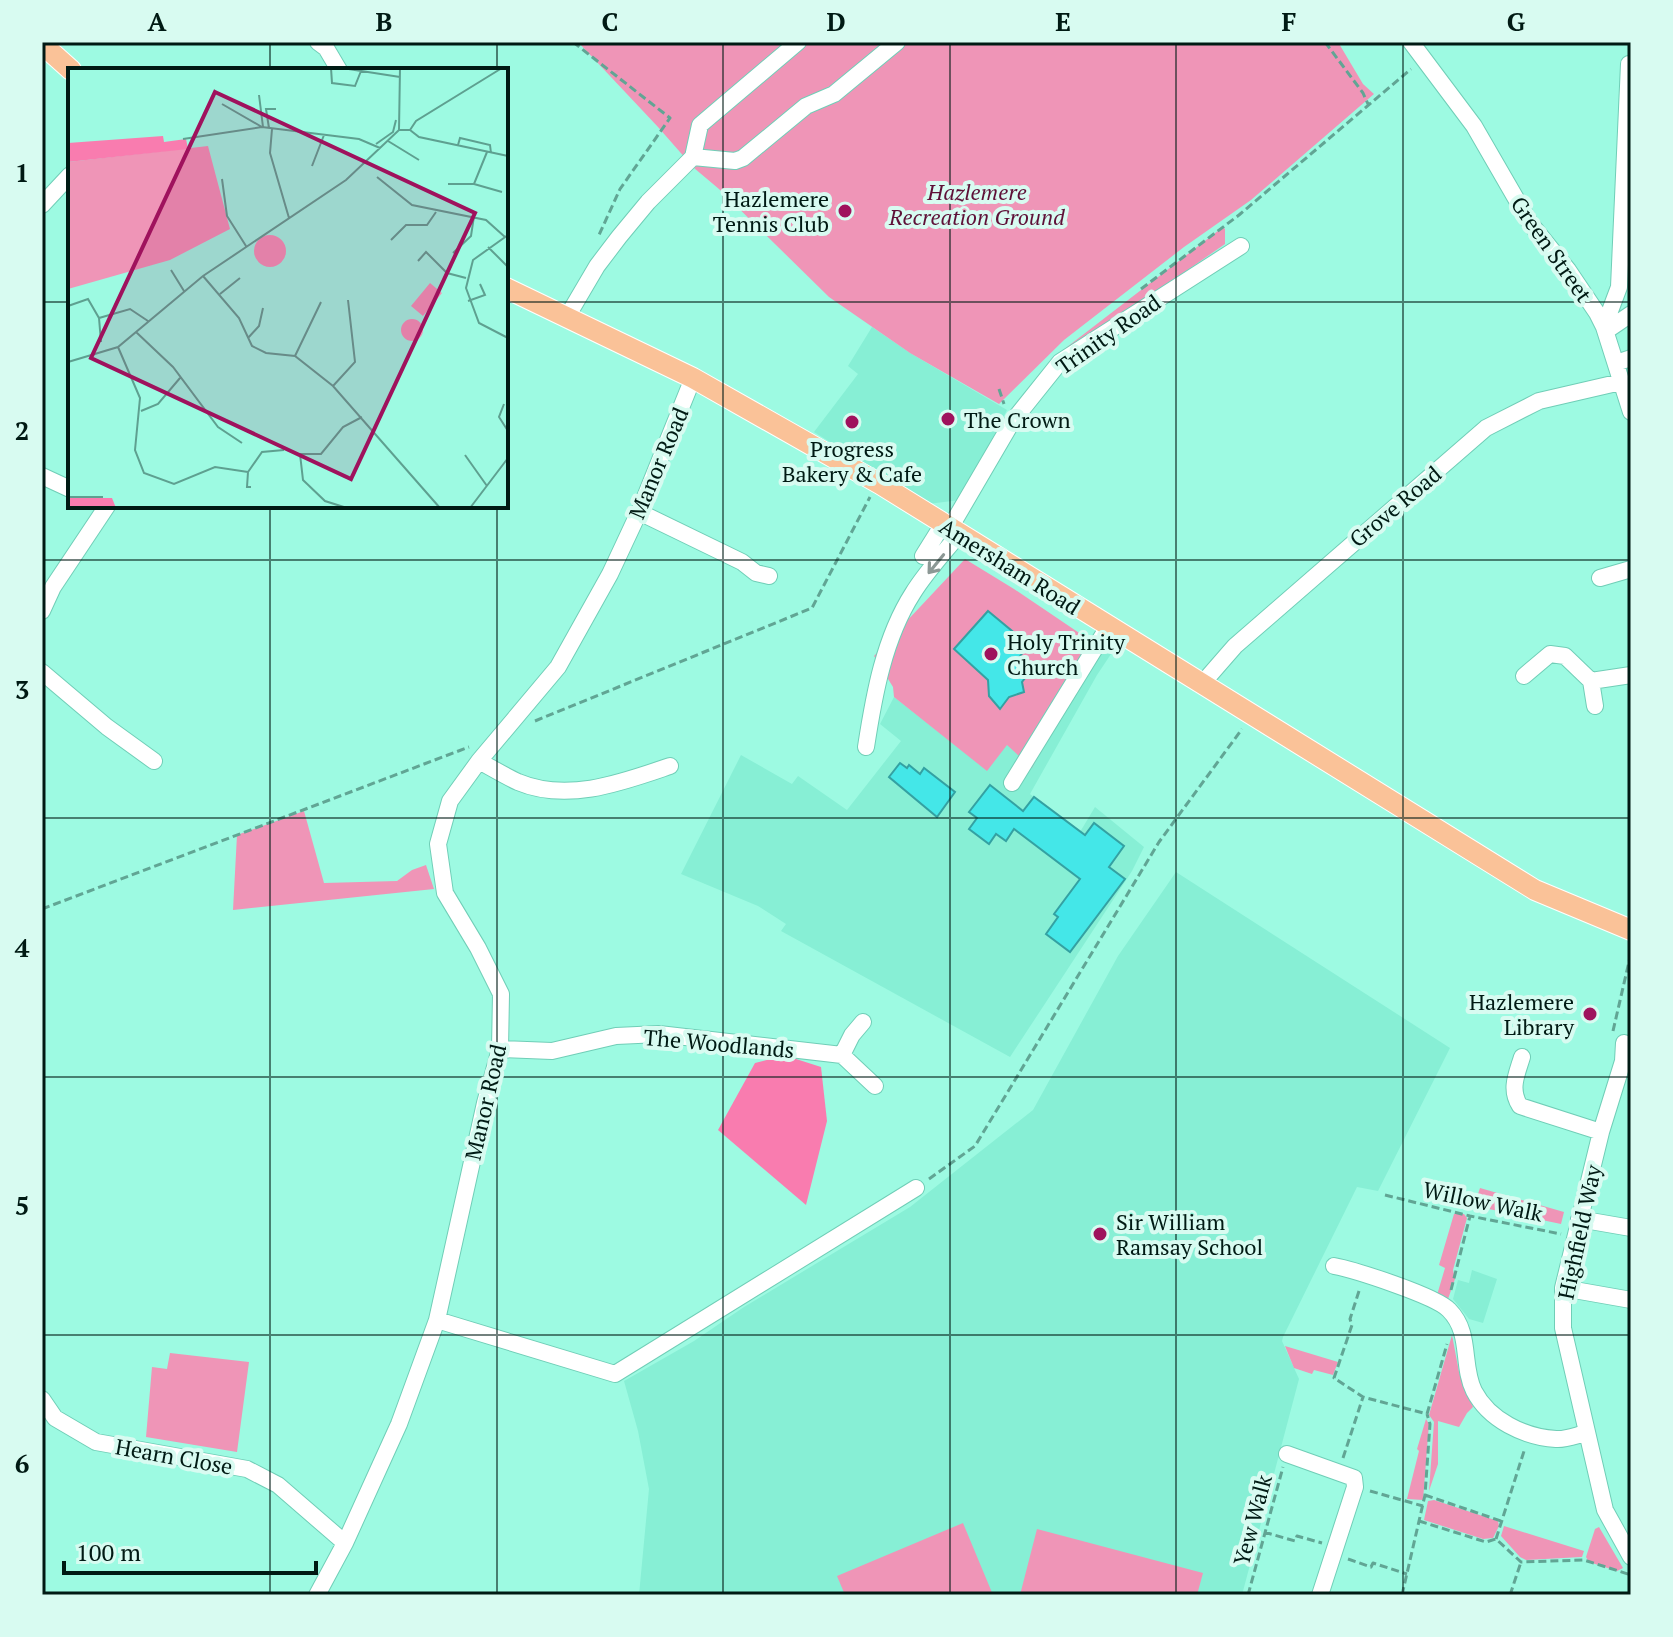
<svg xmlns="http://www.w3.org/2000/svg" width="1673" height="1637" font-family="'PT Serif',serif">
<rect width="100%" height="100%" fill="#9dfae2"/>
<path fill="#87efd5" d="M872 327 910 353 1007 410 960 500 928 504 814 432 858 374 848 366Z
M1097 645 1111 654 1097 675 1030 794 1080 832 1095 807 1144 847 1132 871 1010 1057 781 931 786 924 758 906 681 874 741 755 792 784 798 776 847 810 901 741 880 724 894 697 987 770 1007 744Z
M1176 872 1450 1048 1378 1191 1357 1187 1283 1337 1282 1341 1299 1379 1242 1595H639L649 1489 638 1431 624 1381 694 1341 744 1307 910 1207 1033 1110 1118 956Z
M1472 1270 1497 1279 1483 1323 1469 1319 1453 1299 1458 1280 1469 1283Z"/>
<path fill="#ef95b7" d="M578 42H1338L1363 84 1374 94 1251 200 1184 247 1064 340 999 404 910 353 829 297 719 189 694 168 658 127Z
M1223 227 1225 229V244L1058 360 1054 357Z
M965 559 1014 589 1097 645 1032 768 1007 745 987 771 894 697 893 687 874 656Z
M304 811 324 883 397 881 412 870 426 865 434 889 233 910 237 835Z
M1480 1188 1564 1212 1561 1224 1484 1208 1473 1209Z
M1454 1214H1464L1467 1218 1453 1270 1455 1279 1448 1299 1437 1295 1445 1268 1439 1265Z
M1452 1335 1459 1372 1473 1407 1467 1413 1459 1427 1438 1421V1464L1429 1491 1434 1422 1429 1415Z
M1285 1346 1338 1362 1333 1375 1314 1370 1312 1374 1294 1368Z
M170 1353 249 1362 237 1452 146 1437 152 1367 167 1369Z
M1426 1419 1429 1424 1423 1500 1407 1499 1419 1451 1417 1449Z
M1434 1500 1498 1521 1499 1526 1493 1538 1483 1539 1424 1520 1428 1501Z
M963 1523 993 1595H845L837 1576Z
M1504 1526 1584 1551 1582 1557 1526 1560 1520 1557 1501 1536Z
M1599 1527 1623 1568 1617 1571 1589 1562 1586 1557 1595 1529Z
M1037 1529 1203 1573 1197 1595H1020Z"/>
<path fill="#f97caf" d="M778 1057 796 1059 821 1067 827 1121 806 1205 718 1130 755 1063Z"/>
<path fill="#44e7e8" stroke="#34a1a2" stroke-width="2" d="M988 611 1029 645 1017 660 1029 673 1022 682 1024 692 1009 697 1000 709 989 696 988 680 954 649Z
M900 763 907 768 909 765 920 774 924 768 955 792 937 817 889 777Z
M990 785 1023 811 1034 797 1085 835 1094 823 1124 846 1109 867 1125 879 1070 952 1046 934 1058 917 1054 914 1080 879 1014 829 1006 841 996 834 989 844 969 829 977 818 969 812Z"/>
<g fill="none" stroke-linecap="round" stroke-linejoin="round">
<defs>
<path id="minor" d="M318 42 326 48 339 70
M1411 42 1474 126 1530 223 1568 270 1597 313 1604 327 1631 412
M693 157 735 161 743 158 806 106 834 94 897 42
M42 205 70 175
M567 317 597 266 619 237 648 202 693 157 700 125 798 42
M1604 327 1619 287 1629 64
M1606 331 1631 314
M1616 363 1631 358
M42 476 70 489
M639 512 742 562 756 573 769 576
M950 528 1012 422 1060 362 1241 246
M923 556 943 524
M1600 578 1631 569
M42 611 53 587 107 506
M42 672 107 727 154 761
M1524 676 1550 654 1565 656 1591 681 1631 675
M1591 681 1595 706
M1201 685 1235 646 1486 428 1539 401 1621 382
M866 747C874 695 884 638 913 593 926 572 944 553 959 534
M479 761C492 768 505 776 518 782 568 803 623 782 670 766
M1012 783 1108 627
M863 1022 852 1035 842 1055 875 1086
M1624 1043 1623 1061 1601 1132 1563 1288V1328L1605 1510 1631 1557
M500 1049 552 1051 616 1036 659 1034 842 1055
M1522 1057C1517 1074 1509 1089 1520 1106L1601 1132
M1579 1219 1631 1228
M1334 1266C1355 1270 1436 1296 1449 1310 1472 1333 1461 1365 1474 1391 1489 1420 1524 1437 1556 1439 1565 1440 1577 1435 1586 1433
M1563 1288 1631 1300
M437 1320 615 1374 916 1188
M42 1399 55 1418 96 1442 247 1469 278 1485 345 1543
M1287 1454 1354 1478 1355 1487 1320 1595
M317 1595 345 1543 399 1424 437 1320 485 1103 500 1049 501 994 478 948 445 893 438 844 450 801 479 761 558 667 610 574 639 512 693 378"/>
<path id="major" d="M42 44 71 70
M506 288 693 378 880 484 1535 890 1631 930"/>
</defs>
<use href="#minor" stroke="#70ceb7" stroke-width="18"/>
<use href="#major" stroke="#fff" stroke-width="22"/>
<path stroke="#61a594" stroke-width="3" stroke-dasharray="8 4" stroke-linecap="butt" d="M573 42 670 118 620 189 599 235
M1325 42 1363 93 1368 104
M1141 289 1239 215 1411 69
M999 389 1004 404
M535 721 812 608 870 497
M42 909 469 747
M1613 1031 1631 953
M929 1179 975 1146 1159 842 1242 729
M1385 1195 1470 1216 1561 1234
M1451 1290 1470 1216
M1359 1291 1350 1319 1352 1325 1334 1378 1363 1397 1427 1414
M1427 1414 1447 1344
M1343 1458 1363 1397
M1370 1491 1423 1506
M1425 1495 1501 1521
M1419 1521 1486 1542 1496 1539 1521 1562 1584 1560 1631 1575
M1264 1532 1295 1541 1297 1536 1322 1543
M1496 1539 1525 1448
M1348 1559 1371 1567 1373 1563 1407 1574
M1248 1595 1283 1467
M1402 1595 1425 1495 1430 1424 1427 1414
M1510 1595 1521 1562"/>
<use href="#minor" stroke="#fff" stroke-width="16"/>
<use href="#major" stroke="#fac298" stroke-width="20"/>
</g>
<defs><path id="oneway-shaft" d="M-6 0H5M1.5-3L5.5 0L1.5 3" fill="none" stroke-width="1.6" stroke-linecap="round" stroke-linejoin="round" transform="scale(2)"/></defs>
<use stroke="#8c9895" href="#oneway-shaft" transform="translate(936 564) rotate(129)"/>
<path fill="none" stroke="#001a14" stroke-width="2" stroke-opacity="0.55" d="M270 42V70M497 42V70M723 42V1595M950 42V1595M1176 42V1595M1403 42V1595M42 302H70M506 302H1631M270 506V1595M497 506V1595M42 560H1631M42 818H1631M42 1077H1631M42 1335H1631"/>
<g fill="#9f125d" stroke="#d8fbf1" stroke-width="3">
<circle cx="845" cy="211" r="8"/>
<circle cx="948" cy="419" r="8"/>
<circle cx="852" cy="422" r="8"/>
<circle cx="991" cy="654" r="8"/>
<circle cx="1590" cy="1014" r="8"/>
<circle cx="1100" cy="1234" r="8"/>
</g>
<g text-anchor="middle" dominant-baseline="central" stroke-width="8" stroke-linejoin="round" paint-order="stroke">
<g font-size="22" font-style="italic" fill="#5e1037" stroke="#d8fbf1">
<text x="977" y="191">Hazlemere<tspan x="977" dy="25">Recreation Ground</tspan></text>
</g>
<g font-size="22" fill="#001a14" stroke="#d8fbf1" text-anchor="start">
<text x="829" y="198" text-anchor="end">Hazlemere<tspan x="829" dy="25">Tennis Club</tspan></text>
<text x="964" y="419">The Crown</text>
<text x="852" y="448" text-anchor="middle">Progress<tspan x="852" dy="25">Bakery &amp; Cafe</tspan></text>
<text x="1007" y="641">Holy Trinity<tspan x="1007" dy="25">Church</tspan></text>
<text x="1574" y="1001" text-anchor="end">Hazlemere<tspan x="1574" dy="25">Library</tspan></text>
<text x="1116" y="1221">Sir William<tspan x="1116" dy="25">Ramsay School</tspan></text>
</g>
<g font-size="22" fill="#001a14" stroke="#d8fbf1">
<text transform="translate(1552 249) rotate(55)">Green Street</text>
<text transform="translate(1108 334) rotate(-35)">Trinity Road</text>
<text transform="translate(658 463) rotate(-67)">Manor Road</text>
<text transform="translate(1395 506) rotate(-40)">Grove Road</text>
<text transform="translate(1010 566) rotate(32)">Amersham Road</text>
<text transform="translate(719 1043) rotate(5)">The Woodlands</text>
<text transform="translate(485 1102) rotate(-77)">Manor Road</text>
<text transform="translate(1483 1201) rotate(12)">Willow Walk</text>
<text transform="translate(1579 1232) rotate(-78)">Highfield Way</text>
<text transform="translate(174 1456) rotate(10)">Hearn Close</text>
<text transform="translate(1252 1520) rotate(-75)">Yew Walk</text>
</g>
</g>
<g transform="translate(68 68)">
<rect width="440" height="440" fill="#9dfae2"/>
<path d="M140 78 162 161 102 192 0 221V94ZM186 183a16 16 0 1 1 32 0a16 16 0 1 1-32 0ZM362 215 374 225 355 248 343 238ZM333 262a11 11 0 1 1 22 0a11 11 0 1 1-22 0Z" fill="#ef95b7"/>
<path d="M95 68 96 74 118 71 120 81 0 94V75ZM0 430H44L48 440H0Z" fill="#f97caf"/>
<path fill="none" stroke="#5ea090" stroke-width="2" d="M263 0 264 15 287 18 293 3M274 0 332 9M191 27 195 59M154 36 194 59M201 60 198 41H208M204 61 202 85 221 150M331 62 332 0M342 62 348 53 434 0M342 62 351 69 440 88M115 71 194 59 291 71 312 80M320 73 351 92M308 76 325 64 328 52M390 77 392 70 422 77 423 85M244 98 256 67M309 109 344 137 418 152 437 169M154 111 159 148 178 178M380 116H406L419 84M406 116 434 124M440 167 405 192 398 220 411 255 440 270M323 172 338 157H359L368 144M420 179 440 199M385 185 403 168 406 148M350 193 358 184 379 205 398 210M103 202 116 223M135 208 171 250 184 278 198 285 227 288 265 318 372 440M152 226 172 210M400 233 417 227 412 216M0 238 20 231 31 250 62 241 80 253M31 250 33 274M68 264 105 299 150 359 174 375M180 270 191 258 195 240M50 279 72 330 67 382 76 405 106 416 147 399 180 404M227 288 253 234M0 294 50 279 135 208 278 112 331 62H342M265 318 287 294 280 232M436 336 431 349 440 363M73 343 90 336 112 310M397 387 419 418M183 419H179L180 404 194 384 216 382M0 429H35M279 440 257 433 235 412 232 386H253L275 359 294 349M402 440 440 390"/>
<path fill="#9f125d" fill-opacity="0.15" stroke="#9f125d" stroke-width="4" d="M147 24 407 145 283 411 23 290Z"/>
<rect width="440" height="440" fill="none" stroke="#001a14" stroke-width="4"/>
</g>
<rect width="1673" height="1637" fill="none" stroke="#d8fbf1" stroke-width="88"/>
<path d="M64 1561v12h252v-12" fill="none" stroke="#001a14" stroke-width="4"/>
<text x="76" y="1561" font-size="24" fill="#001a14" stroke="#d8fbf1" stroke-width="6" paint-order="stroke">100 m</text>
<rect x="44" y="44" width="1585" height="1549" fill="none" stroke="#001a14" stroke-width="3"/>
<g font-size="26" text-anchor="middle" font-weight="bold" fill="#001a14">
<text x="157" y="31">A</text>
<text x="384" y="31">B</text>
<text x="610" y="31">C</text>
<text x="836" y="31">D</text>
<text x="1063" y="31">E</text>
<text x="1289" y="31">F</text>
<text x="1516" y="31">G</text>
<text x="22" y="182">1</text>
<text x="22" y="440">2</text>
<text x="22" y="699">3</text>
<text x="22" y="957">4</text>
<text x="22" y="1215">5</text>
<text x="22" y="1473">6</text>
</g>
</svg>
